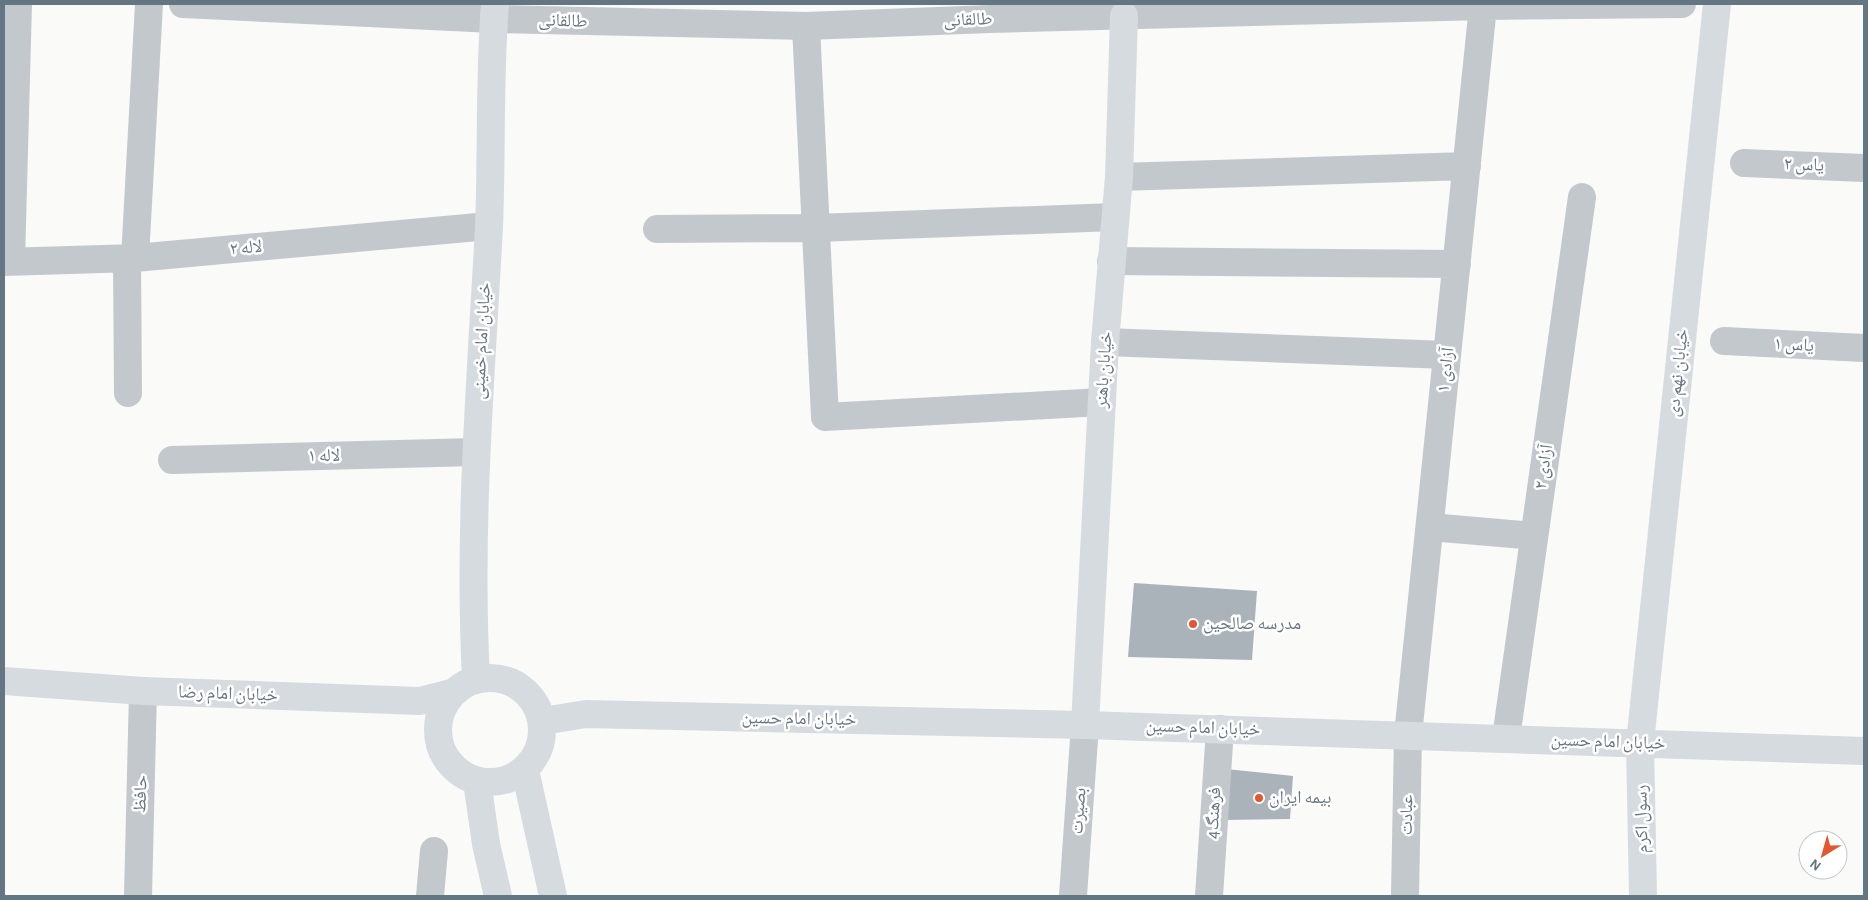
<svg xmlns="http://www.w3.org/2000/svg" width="1868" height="900" font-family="'Alegreya Sans','Noto Naskh Arabic',sans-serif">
<rect width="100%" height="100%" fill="#fafaf8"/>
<path fill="#aab3b9" d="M1134 583 1257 591 1252 660 1128 657Z
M1226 769 1293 776 1290 819 1225 820Z"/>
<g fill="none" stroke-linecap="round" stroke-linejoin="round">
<path stroke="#c3c8cc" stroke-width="28" d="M183 4 493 19 806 26 990 19 1483 6 1682 4
M806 26 825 417 1102 402
M1744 163 1864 168
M1119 177 1467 166
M657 229 816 228 1115 217
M127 258 128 393
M135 258 149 4
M11 261 18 4
M1111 261 1457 264
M4 262 135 258 489 226
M1724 341 1864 348
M1105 342 1447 355
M172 460 476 452
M1430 527 1534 536
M1506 738 1582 197
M138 896 143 691
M430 896 434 851
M1073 896 1085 725
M1209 896 1220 729
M1405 896 1408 735 1483 6"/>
<path stroke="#d6dbdf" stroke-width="28" d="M438 730a52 52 0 1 1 104 0a52 52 0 1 1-104 0Z
M476 678C468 527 481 377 489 227 492 153 489 78 495 4
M4 681 143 691 420 701 451 693
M543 721 586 714 1085 725 1864 751
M1085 725 1105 342 1119 177 1124 16
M525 770 553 896
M477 781 486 844 498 896
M1643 896 1640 743 1717 4"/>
</g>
<g fill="#e4572e" stroke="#fff" stroke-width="2">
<circle cx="1193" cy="624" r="5"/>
<circle cx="1259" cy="798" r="5"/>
</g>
<g text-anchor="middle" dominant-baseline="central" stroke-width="5" stroke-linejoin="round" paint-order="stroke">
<g font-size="18" fill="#657683" stroke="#fff">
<text transform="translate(968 20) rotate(-2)">طالقانی</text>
<text transform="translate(563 21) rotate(2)">طالقانی</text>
<text transform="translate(1804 165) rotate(2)">یاس ۲</text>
<text transform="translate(246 248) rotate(-5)">لاله ۲</text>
<text transform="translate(482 341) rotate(-87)">خیابان امام خمینی</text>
<text transform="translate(1794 345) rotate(3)">یاس ۱</text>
<text transform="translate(1104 370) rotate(-86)">خیابان باهنر</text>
<text transform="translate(1446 370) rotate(-84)">آزادی ۱</text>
<text transform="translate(1678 373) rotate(-84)">خیابان نهم دی</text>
<text transform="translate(324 456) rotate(-1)">لاله ۱</text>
<text transform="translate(1544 467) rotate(-82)">آزادی ۲</text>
<text transform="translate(228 694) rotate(2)">خیابان امام رضا</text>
<text transform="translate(799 719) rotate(1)">خیابان امام حسین</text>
<text transform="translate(1203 728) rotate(2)">خیابان امام حسین</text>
<text transform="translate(1608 742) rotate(2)">خیابان امام حسین</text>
<text transform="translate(141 794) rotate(-88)">حافظ</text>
<text transform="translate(1079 811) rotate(-86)">بصیرت</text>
<text transform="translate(1214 813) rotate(-87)">فرهنگ4</text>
<text transform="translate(1407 815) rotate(-89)">عبادت</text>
<text transform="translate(1642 819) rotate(-91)">رسول اکرم</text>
</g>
<g font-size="18" fill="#657683" stroke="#fff" text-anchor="start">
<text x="1203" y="624">مدرسه صالحین</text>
<text x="1269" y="798">بیمه ایران</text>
</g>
</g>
<rect width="1868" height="900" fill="none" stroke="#657683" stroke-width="10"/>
<g transform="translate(1823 855) rotate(217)"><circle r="24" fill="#ffffff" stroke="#c1c8cd"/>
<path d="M0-4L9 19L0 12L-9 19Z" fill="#e4572e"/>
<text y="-8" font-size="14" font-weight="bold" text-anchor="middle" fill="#657683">N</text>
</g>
</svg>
